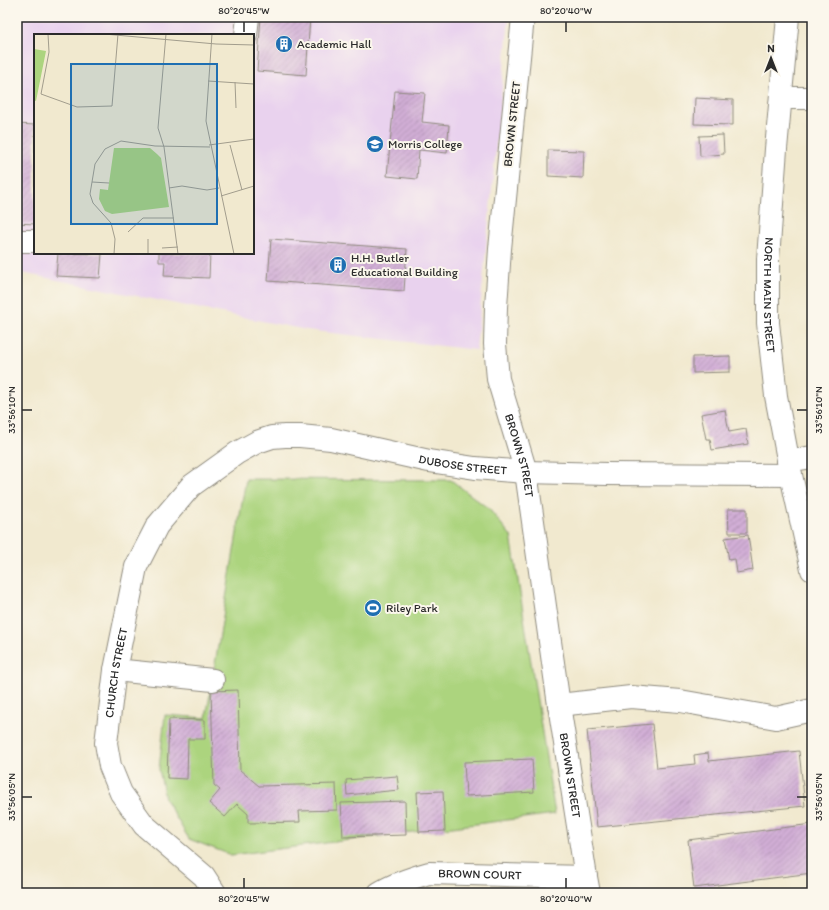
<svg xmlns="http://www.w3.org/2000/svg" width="829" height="910" font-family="Itim,sans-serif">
<defs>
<pattern id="building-hatch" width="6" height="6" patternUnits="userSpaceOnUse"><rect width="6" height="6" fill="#d1aed6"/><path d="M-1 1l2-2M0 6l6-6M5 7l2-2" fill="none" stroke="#aa8eae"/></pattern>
</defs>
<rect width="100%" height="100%" fill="#fbf7ec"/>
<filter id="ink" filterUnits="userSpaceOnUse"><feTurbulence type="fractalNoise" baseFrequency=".025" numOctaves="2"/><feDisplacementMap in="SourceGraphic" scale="8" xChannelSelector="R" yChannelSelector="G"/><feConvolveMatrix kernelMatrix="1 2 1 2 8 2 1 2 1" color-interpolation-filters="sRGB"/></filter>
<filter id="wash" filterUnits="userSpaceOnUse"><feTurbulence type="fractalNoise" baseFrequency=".012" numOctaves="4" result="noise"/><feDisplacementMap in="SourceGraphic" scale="16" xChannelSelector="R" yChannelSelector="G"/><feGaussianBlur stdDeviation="0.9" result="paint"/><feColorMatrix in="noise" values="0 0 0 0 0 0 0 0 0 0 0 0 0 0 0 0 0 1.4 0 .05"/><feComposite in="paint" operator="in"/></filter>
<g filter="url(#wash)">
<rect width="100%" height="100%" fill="#f1e9cf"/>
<path fill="#e9d2ee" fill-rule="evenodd" d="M17 17H509L476 350 307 330 17 272ZM35 35H253V253H35Z"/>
<path fill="#acd47e" stroke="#6c8054" d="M246 479 451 480 489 509 511 536 555 814 231 855 189 839 165 799 159 769 165 715 206 718Z"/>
<g id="blocks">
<path fill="url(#building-hatch)" d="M261 17H310L306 75 257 71Z
M395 91 425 93 422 122 449 125 447 153 419 150 417 179 387 176Z
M695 98 733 100V125L694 124Z
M17 124 35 125V224L17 223Z
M723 135 724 154 700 156 699 136Z
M548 150 584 151 583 178 548 176Z
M271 239 407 249 404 291 268 281Z
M58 253 102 254 100 278 56 276Z
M159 253H210L209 278 164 276 165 262H159Z
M730 356V372L693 373V357Z
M725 410 729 432 746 429 748 444 712 450 710 439H706L701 414Z
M728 509H747V533H729Z
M748 535 753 570 737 573 735 559 729 560 725 538Z
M238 690 240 770 259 786 336 784 337 810 299 811 300 822 248 823V814L237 804 225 817 209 803 220 790 214 785 211 691Z
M169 719 205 720V739H188L187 779 167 778Z
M652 724 657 768 695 764 694 755 708 753 709 761 799 751 805 806 597 827 587 730Z
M532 759 534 792 466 796 464 762Z
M397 776 399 790 347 795 346 780Z
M443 791 445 831 419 832 417 792Z
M405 801 406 835 343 837 341 803Z
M812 824V873L694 888 688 840Z
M558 890V893H515L514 891Z"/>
</g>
</g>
<g filter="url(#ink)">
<use href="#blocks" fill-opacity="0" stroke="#8e8a7d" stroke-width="1"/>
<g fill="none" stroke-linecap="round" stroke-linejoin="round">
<defs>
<g id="minor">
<path id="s1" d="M523 17 500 249 496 307 495 344 498 379 526 472 559 705 586 877 589 893"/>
<path d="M246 35 248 17"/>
<path d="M781 98H812"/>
<path d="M17 241H35"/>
<path d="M788 461 812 457"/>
<path d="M115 670 213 680"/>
<path d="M559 705 631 697 680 701 776 718 812 710"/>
<path id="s2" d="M215 893 204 876 144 825 121 793 110 766 106 743 115 670 136 567 157 526 191 486 237 453 257 442 272 437 285 436H300L331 439 429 461 475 468 526 472 607 474 791 475"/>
<path id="s3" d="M379 893C395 883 411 878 429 873L586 877"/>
</g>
<g id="major">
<path id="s4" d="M788 17 776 149 768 259V323L776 396 791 475 812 570"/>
</g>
</defs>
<use href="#minor" stroke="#8e8a7d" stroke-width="24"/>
<use href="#major" stroke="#8e8a7d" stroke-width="24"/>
<use href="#minor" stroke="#fff" stroke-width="22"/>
<use href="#major" stroke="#fff" stroke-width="22"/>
</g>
</g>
<path fill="none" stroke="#2b2b2b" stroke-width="1.5" d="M244 22V32M566 22V32M22 410H32M797 410H807M22 797H32M797 797H807M244 878V888M566 878V888"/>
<defs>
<symbol id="building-disc" viewBox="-11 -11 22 22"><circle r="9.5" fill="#1f6fb2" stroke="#fbf7ec"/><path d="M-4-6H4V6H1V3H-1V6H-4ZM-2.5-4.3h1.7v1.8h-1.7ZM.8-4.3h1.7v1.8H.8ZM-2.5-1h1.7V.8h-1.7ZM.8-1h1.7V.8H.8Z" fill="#fff"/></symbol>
<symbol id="university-disc" viewBox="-11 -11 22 22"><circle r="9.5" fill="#1f6fb2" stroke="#fbf7ec"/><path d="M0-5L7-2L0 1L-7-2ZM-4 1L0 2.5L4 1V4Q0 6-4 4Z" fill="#fff"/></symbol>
<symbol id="stadium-disc" viewBox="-11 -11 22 22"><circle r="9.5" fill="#1f6fb2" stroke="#fbf7ec"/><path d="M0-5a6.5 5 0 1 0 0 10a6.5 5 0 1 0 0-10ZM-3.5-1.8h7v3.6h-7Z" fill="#fff"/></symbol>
</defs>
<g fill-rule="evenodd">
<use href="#building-disc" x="274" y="34" width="20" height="20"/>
<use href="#university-disc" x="365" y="134" width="20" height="20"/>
<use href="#building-disc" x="328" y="255" width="20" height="20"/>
<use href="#stadium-disc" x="363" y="598" width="20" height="20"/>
</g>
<g text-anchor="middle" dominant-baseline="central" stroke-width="4" stroke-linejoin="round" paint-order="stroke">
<g font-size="12" fill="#2b2b2b" stroke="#fbf7ec" text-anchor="start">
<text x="297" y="44">Academic Hall</text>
<text x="388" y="144">Morris College</text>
<text x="351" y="258">H.H. Butler<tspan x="351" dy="14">Educational Building</tspan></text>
<text x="386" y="608">Riley Park</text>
</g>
<g font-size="12" fill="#2b2b2b" stroke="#fbf7ec">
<text transform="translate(512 124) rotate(-84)">BROWN STREET</text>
<text stroke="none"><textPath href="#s4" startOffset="279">NORTH MAIN STREET</textPath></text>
<text stroke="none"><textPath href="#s1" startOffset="443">BROWN STREET</textPath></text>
<text stroke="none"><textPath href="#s2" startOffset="757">DUBOSE STREET</textPath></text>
<text stroke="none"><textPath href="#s2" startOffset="262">CHURCH STREET</textPath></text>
<text stroke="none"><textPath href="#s1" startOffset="767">BROWN STREET</textPath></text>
<text stroke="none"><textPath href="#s3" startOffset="105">BROWN COURT</textPath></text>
</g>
</g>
<g transform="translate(34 34)">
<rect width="220" height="220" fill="#f1e9cf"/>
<path d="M0 15 12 17 2 67 0 66ZM80 114H116L123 120 127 124 135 173 78 180 71 177 65 165 66 155 74 156Z" fill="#acd47e"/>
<path fill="none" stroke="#a29d8d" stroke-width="1" d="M14 0 15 18 7 60 43 73 78 72 84 0M70 0 182 10 220 11M132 0 124 94 130 113 144 220M178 0 172 87 200 220M174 47 220 50M201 48 202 74M175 111 220 105M196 111 208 156M58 148 75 149M135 154 148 152 173 156 185 154M187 162 220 152M94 198 109 184H140M128 214 144 213M80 220 81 205 77 189 59 169 56 160 61 130 71 115 87 107 121 112 176 113M114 220V205"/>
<path fill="#1f6fb2" fill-opacity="0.15" stroke="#1f6fb2" stroke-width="2" d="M37 30H183V190H37Z"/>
<rect width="220" height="220" fill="none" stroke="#2b2b2b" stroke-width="2"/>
</g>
<rect width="829" height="910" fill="none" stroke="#fbf7ec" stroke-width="44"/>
<g transform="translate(771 58)" stroke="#fbf7ec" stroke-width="3" paint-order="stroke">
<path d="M0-3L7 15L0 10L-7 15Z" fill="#2b2b2b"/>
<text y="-6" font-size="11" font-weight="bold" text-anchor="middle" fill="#2b2b2b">N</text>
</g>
<rect x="22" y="22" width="785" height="866" fill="none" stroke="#2b2b2b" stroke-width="1.5"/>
<g font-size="10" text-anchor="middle" fill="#2b2b2b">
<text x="244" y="14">80°20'45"W</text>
<text x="566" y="14">80°20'40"W</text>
<text transform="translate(11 410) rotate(-90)" y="4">33°56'10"N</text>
<text transform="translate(818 410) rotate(-90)" y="4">33°56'10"N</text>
<text transform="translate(11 797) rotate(-90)" y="4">33°56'05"N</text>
<text transform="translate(818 797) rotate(-90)" y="4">33°56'05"N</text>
<text x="244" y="902">80°20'45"W</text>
<text x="566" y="902">80°20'40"W</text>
</g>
</svg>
